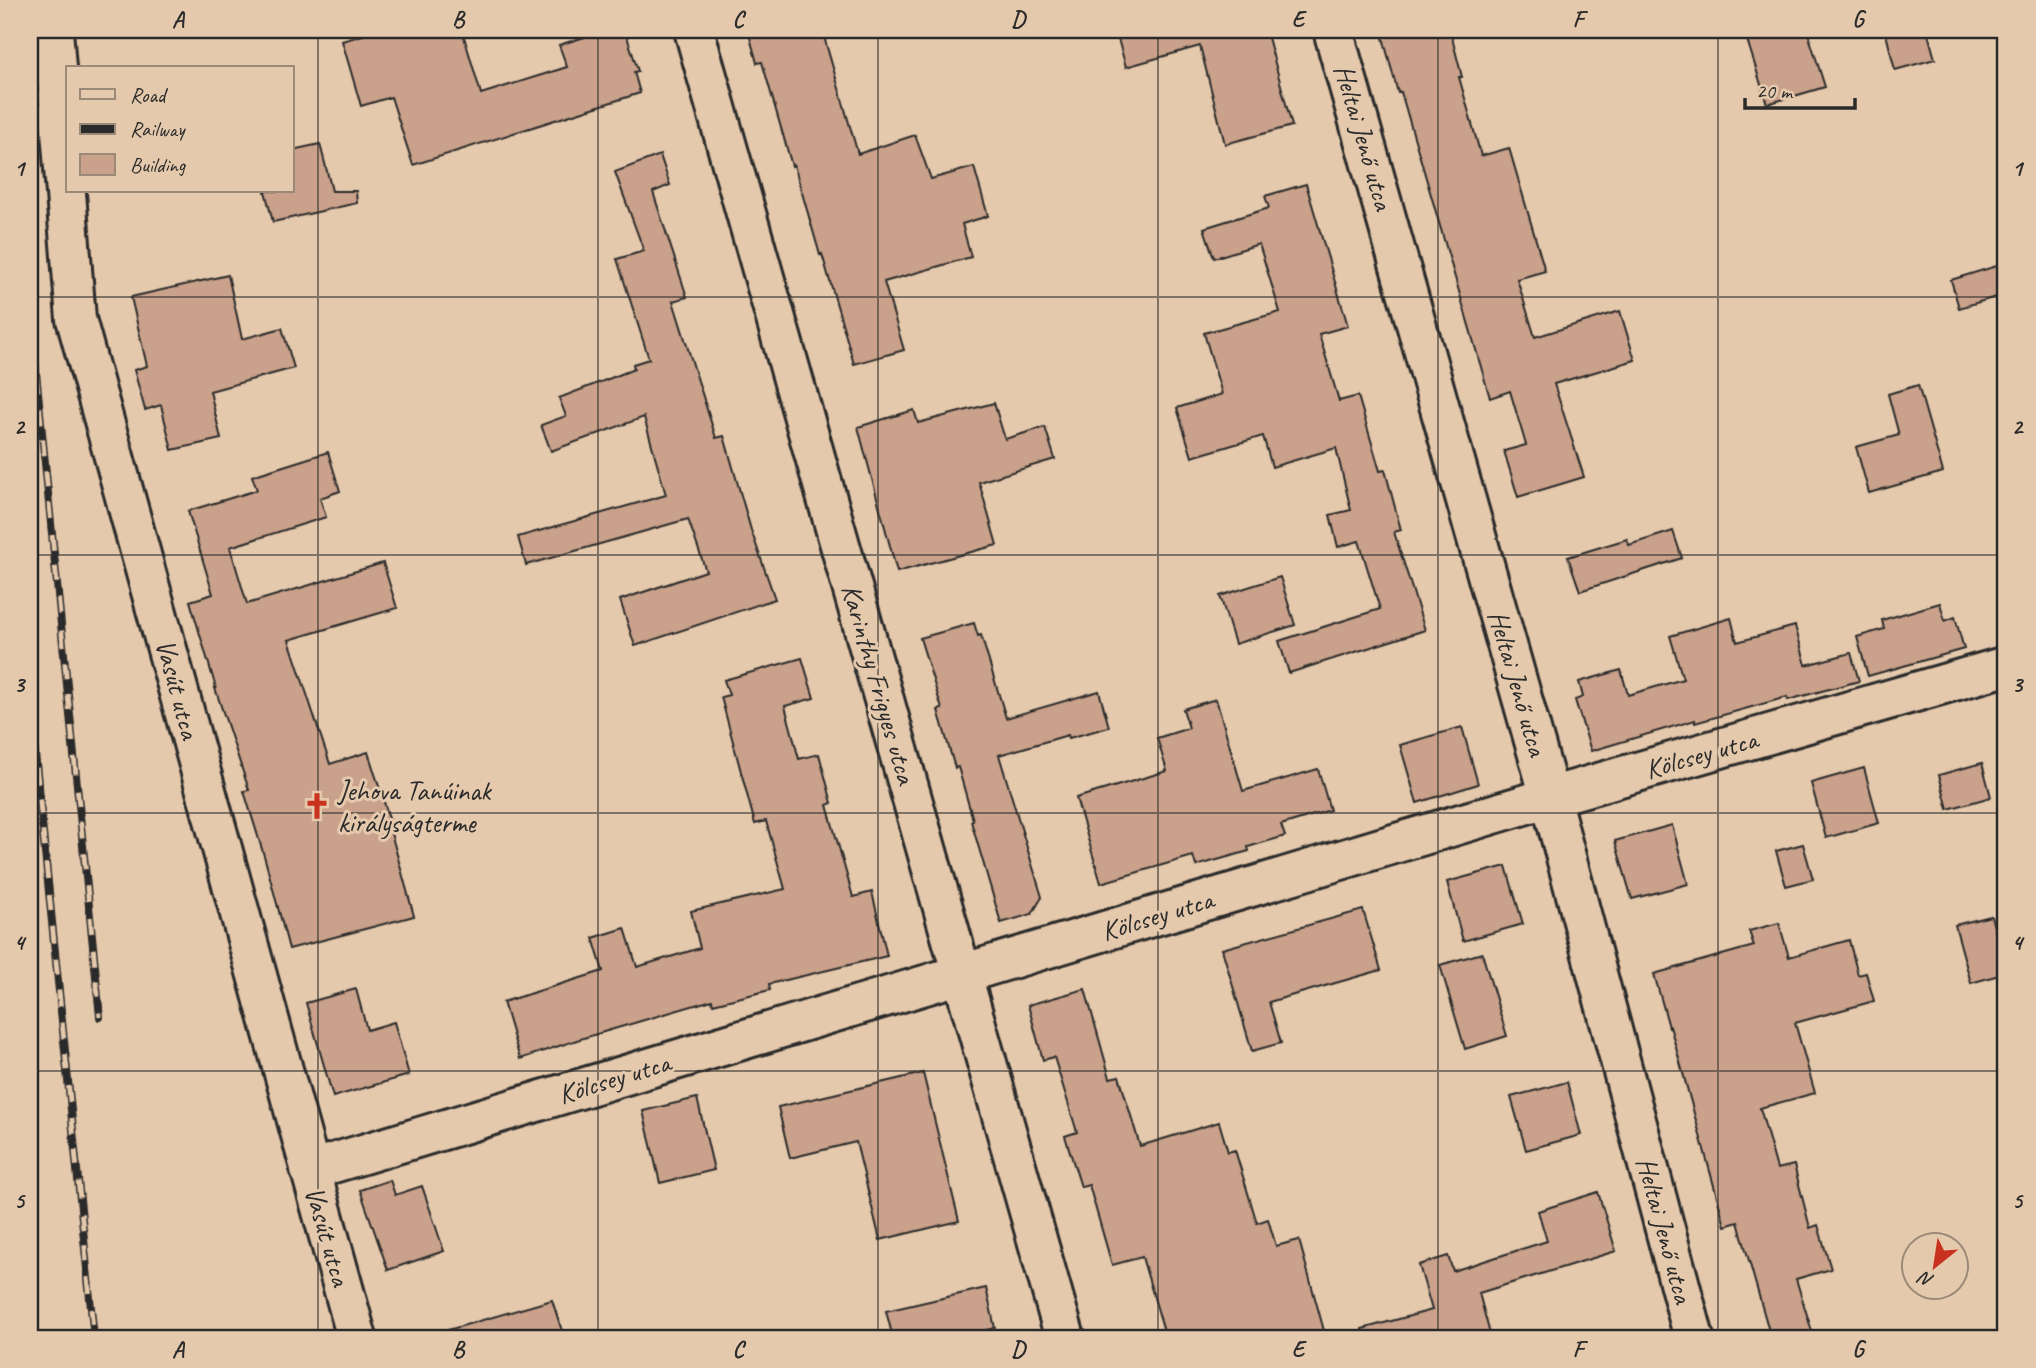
<svg xmlns="http://www.w3.org/2000/svg" width="2036" height="1368" font-family="Caveat,sans-serif">
<rect width="100%" height="100%" fill="#e5c9ac"/>
<filter id="ink" filterUnits="userSpaceOnUse"><feTurbulence type="fractalNoise" baseFrequency=".0143" numOctaves="2"/><feDisplacementMap in="SourceGraphic" scale="14" xChannelSelector="R" yChannelSelector="G"/><feConvolveMatrix kernelMatrix="1 2 1 2 8 2 1 2 1" color-interpolation-filters="sRGB"/></filter>
<g filter="url(#ink)">
<path fill="#caa18a" stroke="#2b2b2b" stroke-width="2" d="M380 30H462L481 94 567 67 559 45 607 30H625L638 71 634 72 640 93 413 165 391 97 361 106 342 41Z
M748 30H822L858 154 915 135 931 179 974 167 988 216 962 224 971 257 884 282 904 350 854 364 822 254 820 255 794 165 792 166 762 62 757 63Z
M1150 30H1266L1292 126 1225 144 1200 46 1126 67 1118 39Z
M1381 30H1450L1462 77H1459L1481 156 1509 148 1545 271 1517 279 1535 337 1620 311 1635 360 1554 384 1584 477 1518 497 1504 451 1526 445 1510 391 1490 398 1401 92 1398 93Z
M1744 30H1807L1825 87 1767 104Z
M1885 30H1927L1935 59 1895 70Z
M320 144 332 191H356L357 203 273 222 265 191H292V150Z
M660 155 670 185 653 192 687 297 673 301 716 438 724 436 751 530 775 599 635 646 620 600 706 571 688 519 526 565 518 537 666 495 644 417 551 451 541 425 566 416 559 398 634 369 633 364 649 359 617 259 644 251 615 172Z
M1306 184 1348 326 1319 334 1339 401 1358 396 1380 471 1385 470 1401 530 1394 532 1425 630 1289 673 1279 641 1380 609 1359 541 1338 547 1330 515 1351 510 1336 448 1272 467 1263 436 1192 457 1177 408 1222 394 1204 333 1280 312 1259 244 1214 258 1204 228 1269 208 1265 196Z
M2006 263V294L1959 308 1951 280Z
M228 275 242 339 282 328 294 368 210 391 221 439 172 450 161 405 145 410 134 370 147 366 131 297Z
M1918 385 1943 472 1869 493 1856 447 1899 435 1888 394Z
M994 403 1005 439 1045 427 1055 459 979 482 997 545 897 572 858 427 914 410 918 423Z
M328 452 340 491 320 498 326 517 230 547 247 604 383 563 397 608 289 640 330 764 368 752 390 821 388 822 414 916 289 949 265 859 244 791 249 790 215 688H216L190 601 213 594 188 511 257 490 252 476Z
M1673 531 1682 558 1580 591 1568 557 1627 539 1629 545Z
M1280 577 1295 625 1235 644 1220 596Z
M1940 603 1945 621 1955 617 1964 649 1868 676 1857 637 1884 629 1882 620Z
M1731 618 1737 642 1795 626 1806 665 1851 653 1859 681 1788 700 1787 697 1695 723V720L1591 751 1575 700 1583 697 1579 682 1621 670 1628 695 1683 679 1670 636Z
M974 623 978 636 981 635 1006 718 1099 691 1109 727 1069 738 1068 735 999 755 1042 897 1032 914 1001 923 971 821 973 820 958 767 955 768 938 710 942 709 920 638Z
M802 658 814 698 785 706 799 759 819 754 832 803 827 805 853 897 872 892 887 956 769 984 770 990 713 1004 712 1000 580 1039 520 1059 503 1002 603 971 593 938 625 928 637 967 700 948 691 911 785 889 766 821 755 824 721 697 729 695 724 680Z
M1216 699 1243 791 1318 769 1330 810 1281 825 1285 836 1248 847 1249 851 1196 866 1193 856 1101 883 1076 798 1167 771 1157 738 1189 728 1183 709Z
M1462 727 1478 784 1417 803 1400 745Z
M1982 763 1991 797 1948 809 1939 775Z
M1864 768 1879 823 1826 838 1811 783Z
M1672 825 1688 884 1632 899 1615 841Z
M1803 844 1813 879 1786 886 1776 851Z
M1506 866 1523 924 1463 941 1447 882Z
M1363 910 1381 970 1269 1002 1281 1043 1252 1051 1222 949Z
M1991 916 1997 938 2006 936V973L1971 983 1955 925Z
M1779 923 1789 957 1849 940 1858 975 1866 973 1874 1001 1795 1023 1815 1093 1760 1108 1777 1169 1794 1165 1810 1228 1818 1225 1831 1269 1796 1279 1814 1338H1771L1738 1222 1725 1226 1670 1026 1669 1027 1654 974 1754 946 1749 931Z
M1482 953 1507 1036 1465 1049 1440 965Z
M356 989 367 1030 394 1022 409 1075 333 1097 306 1003Z
M1085 989 1110 1078 1119 1076 1140 1146 1219 1122 1228 1152 1235 1150 1257 1223 1268 1219 1276 1246 1299 1240 1326 1338H1166L1142 1257 1112 1265 1089 1185 1081 1187 1065 1136 1077 1132 1054 1057 1043 1060 1028 1005Z
M923 1073 959 1221 880 1240 856 1142 790 1158 778 1107Z
M1567 1082 1581 1135 1526 1150 1511 1097Z
M697 1098 714 1170 660 1183 643 1111Z
M390 1180 395 1195 422 1186 444 1251 388 1270 360 1190Z
M1598 1192 1616 1251 1479 1293 1491 1338H1363L1362 1329 1432 1310 1419 1265 1448 1256 1453 1271 1547 1241 1538 1211Z
M986 1288 995 1328 952 1338H893L886 1311Z
M552 1300 562 1331 538 1338H449L448 1330Z"/>
<g fill="none" stroke-linecap="round" stroke-linejoin="round">
<defs>
<path id="minor" d="M53 30 76 319 357 1338
M694 30 1065 1338
M1333 30 1550 797 1694 1338
M310 1170 1550 797 2006 666"/>
</defs>
<use href="#minor" stroke="#2b2b2b" stroke-width="44"/>
<use href="#minor" stroke="#e5c9ac" stroke-width="38"/>
<defs>
<path id="rail" d="M30 312 100 1017
M30 704 94 1338"/>
</defs>
<use href="#rail" stroke="#2b2b2b" stroke-width="8"/>
<use href="#rail" stroke="#e5c9ac" stroke-width="5" stroke-dasharray="16" stroke-linecap="butt"/>
</g>
</g>
<path fill="none" stroke="#2b2b2b" stroke-width="2" stroke-opacity="0.55" d="M318 30V1338M598 30V1338M878 30V1338M1158 30V1338M1438 30V1338M1718 30V1338M30 297H2006M30 555H2006M30 813H2006M30 1071H2006"/>
<defs>
<symbol id="church-bare" viewBox="-9 -9 18 18"><path d="M-1.2-6h2.4v3.5h3.3v2.4h-3.3V6h-2.4V-.1h-3.3v-2.4h3.3Z" fill="#c8321e" stroke="#e5c9ac" stroke-width="2.5" paint-order="stroke"/></symbol>
</defs>
<g fill-rule="evenodd">
<use href="#church-bare" x="298" y="787" width="38" height="38"/>
</g>
<g text-anchor="middle" dominant-baseline="central" stroke-width="6" stroke-linejoin="round" paint-order="stroke">
<g font-size="28" fill="#2b2b2b" stroke="#e5c9ac">
<text transform="translate(1364 137) rotate(74)">Heltai Jenő utca</text>
<text transform="translate(1518 683) rotate(74)">Heltai Jenő utca</text>
<text transform="translate(879 684) rotate(74)">Karinthy Frigyes utca</text>
<text transform="translate(178 689) rotate(75)">Vasút utca</text>
<text transform="translate(1701 754) rotate(-16)">Kölcsey utca</text>
<text transform="translate(1157 915) rotate(-17)">Kölcsey utca</text>
<text transform="translate(614 1078) rotate(-17)">Kölcsey utca</text>
<text transform="translate(1665 1230) rotate(75)">Heltai Jenő utca</text>
<text transform="translate(328 1236) rotate(74)">Vasút utca</text>
</g>
<g font-size="28" fill="#2b2b2b" stroke="#e5c9ac" text-anchor="start">
<text x="338" y="790">Jehova Tanúinak<tspan x="338" dy="32">királyságterme</tspan></text>
</g>
</g>
<rect width="2036" height="1368" fill="none" stroke="#e5c9ac" stroke-width="77"/>
<rect x="66" y="66" width="228" height="126" fill="#e5c9ac" stroke="#9b8a78" stroke-width="2"/>
<rect x="80" y="89" width="35" height="10" fill="#e5c9ac" stroke="#9b8a78" stroke-width="2"/>
<text x="130" y="102" font-size="21" fill="#2b2b2b">Road</text>
<rect x="80" y="124" width="35" height="10" fill="#2b2b2b" stroke="#9b8a78" stroke-width="2"/>
<text x="130" y="136" font-size="21" fill="#2b2b2b">Railway</text>
<rect x="80" y="154" width="35" height="21" fill="#caa18a" stroke="#9b8a78" stroke-width="2"/>
<text x="130" y="172" font-size="21" fill="#2b2b2b">Building</text>
<g transform="translate(1935 1266) rotate(210)"><circle r="33" fill="#e5c9ac" stroke="#9b8a78" stroke-width="2"/>
<path d="M0-5L12 26L0 18L-12 26Z" fill="#c8321e"/>
<text y="-10" font-size="19" font-weight="bold" text-anchor="middle" fill="#2b2b2b">N</text>
</g>
<path d="M1745 98v10h110v-10" fill="none" stroke="#2b2b2b" stroke-width="3.5"/>
<text x="1756" y="98" font-size="21" fill="#2b2b2b" stroke="#e5c9ac" stroke-width="5" paint-order="stroke">20 m</text>
<rect x="38" y="38" width="1959" height="1292" fill="none" stroke="#2b2b2b" stroke-width="2.5"/>
<g font-size="23" text-anchor="middle" font-weight="bold" fill="#2b2b2b">
<text x="178" y="27">A</text>
<text x="458" y="27">B</text>
<text x="738" y="27">C</text>
<text x="1018" y="27">D</text>
<text x="1298" y="27">E</text>
<text x="1578" y="27">F</text>
<text x="1858" y="27">G</text>
<text x="19" y="176">1</text>
<text x="2017" y="176">1</text>
<text x="19" y="434">2</text>
<text x="2017" y="434">2</text>
<text x="19" y="692">3</text>
<text x="2017" y="692">3</text>
<text x="19" y="950">4</text>
<text x="2017" y="950">4</text>
<text x="19" y="1208">5</text>
<text x="2017" y="1208">5</text>
<text x="178" y="1357">A</text>
<text x="458" y="1357">B</text>
<text x="738" y="1357">C</text>
<text x="1018" y="1357">D</text>
<text x="1298" y="1357">E</text>
<text x="1578" y="1357">F</text>
<text x="1858" y="1357">G</text>
</g>
</svg>
